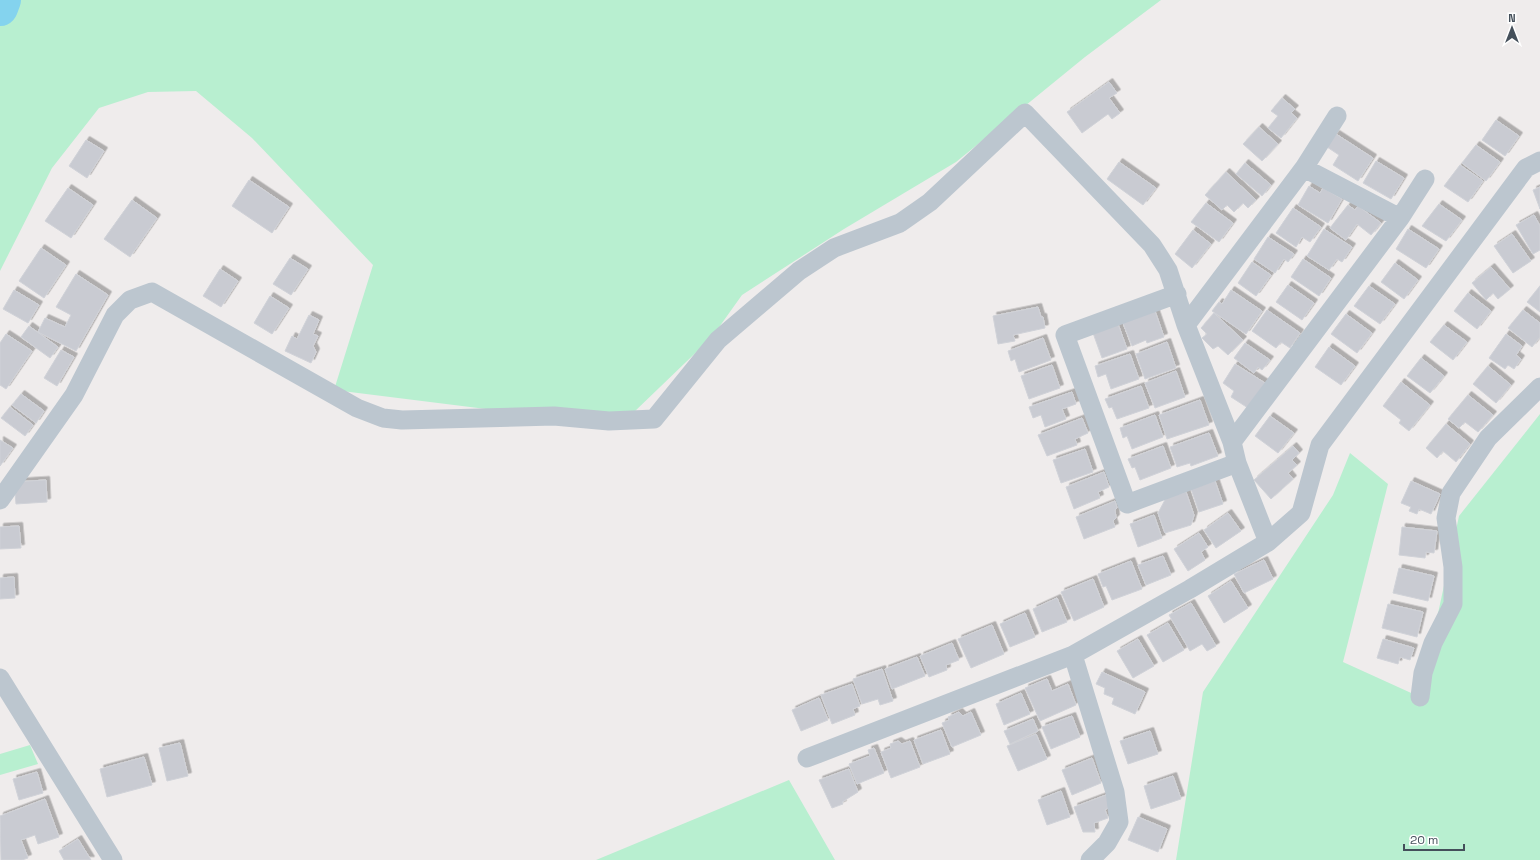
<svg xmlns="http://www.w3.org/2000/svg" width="1540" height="860" font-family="'Space Grotesk',sans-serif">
<defs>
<filter id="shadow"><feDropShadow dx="3.5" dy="-3.5" stdDeviation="0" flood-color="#0004"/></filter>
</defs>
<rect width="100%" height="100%" fill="#efecec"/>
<path fill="#b8efd0" d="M0 0H1161L1085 57 956 162 844 229 742 295 712 337 633 413 502 411 334 390 373 265 252 138 196 91 148 92 99 108 52 168 0 271Z
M1540 414V860H1176L1203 692 1333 495 1350 453 1388 484 1343 662 1420 697 1459 516Z
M30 745 38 764 0 775V754Z
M789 780 835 860H596Z"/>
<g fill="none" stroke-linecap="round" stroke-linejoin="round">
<path stroke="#84d3ee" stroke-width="36" d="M0 8 3 0"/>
</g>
<path fill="#c9cbd2" stroke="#d0d2d8" filter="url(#shadow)" d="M1109 82 1117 93 1109 98 1120 113 1112 119 1108 114 1082 133 1067 112Z
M1282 98 1295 109 1291 113 1297 118 1281 138 1268 128 1278 116 1271 111Z
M1496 120 1519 136 1505 156 1482 140Z
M1259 127 1278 144 1262 161 1243 144Z
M1336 134 1373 158 1358 181 1333 165 1339 155 1327 147Z
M86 140 104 151 87 178 69 166Z
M1476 145 1500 162 1486 181 1462 163Z
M1376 161 1404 178 1391 199 1363 183Z
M1119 162 1156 188 1143 205 1107 179Z
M1245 163 1271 185 1262 196 1236 174Z
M1460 165 1483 181 1468 202 1444 186Z
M1226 172 1256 200 1248 208 1243 203 1234 212 1227 205 1222 210 1205 195Z
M249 180 289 207 272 233 232 206Z
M1309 186 1320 193 1323 188 1342 199 1328 223 1298 205Z
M1540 187V209L1533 190Z
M68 188 93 205 71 238 45 221Z
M132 200 157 218 130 257 104 239Z
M1206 203 1233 223 1219 242 1191 222Z
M1439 204 1462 220 1446 241 1422 226Z
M1348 205 1355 210 1358 206 1381 223 1371 235 1357 224 1346 240 1330 228Z
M1293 208 1321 227 1310 242 1302 237 1296 247 1276 233Z
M1534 215 1540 226V250L1533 254 1516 225Z
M1324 229 1352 247 1342 262 1337 259 1329 270 1307 256Z
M1408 229 1439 249 1426 268 1396 249Z
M1193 230 1211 244 1192 268 1175 254Z
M1512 234 1531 261 1513 273 1494 246Z
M1268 237 1294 254 1288 262 1284 259 1275 273 1254 259Z
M41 248 66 265 44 298 19 281Z
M290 258 308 269 291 295 273 284Z
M1303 259 1331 278 1319 296 1291 277Z
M1252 262 1271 275 1256 296 1238 283Z
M1395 263 1418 280 1404 299 1381 282Z
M1491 267 1510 289 1498 299 1493 293 1486 300 1472 283Z
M220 269 238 281 221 307 203 296Z
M76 274 108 295 76 351 38 332 45 318 65 327 71 315 56 307Z
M1288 285 1314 303 1302 320 1276 302Z
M1369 286 1395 304 1380 324 1354 306Z
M1540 286V312L1527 302Z
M14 290 39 305 28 323 3 309Z
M1231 290 1262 311 1246 334 1212 311 1219 302 1222 304Z
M1468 293 1491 311 1477 329 1454 311Z
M270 296 289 308 272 334 254 323Z
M1038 307 1041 317H1043L1045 328 1013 335 1015 341 998 344 993 316Z
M1267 310 1300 333 1290 348 1281 342 1276 348 1252 331Z
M1523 310 1540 323V337L1532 347 1508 328Z
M1155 311 1164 337 1147 343 1146 340 1132 346 1123 323Z
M1214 313 1243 340 1228 355 1218 346 1213 349 1202 338 1207 334 1201 328Z
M1346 314 1372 333 1357 353 1331 334Z
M309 315 319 320 313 334 318 336 313 346 316 352 311 363 285 351 292 336 297 339Z
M1118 324 1127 349 1102 358 1093 333Z
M1444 325 1467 342 1453 360 1430 342Z
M29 326 58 347 50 358 21 337Z
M6 334 32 351 6 389 0 385V343Z
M1506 334 1522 346 1516 355 1521 359 1514 369 1508 365 1505 369 1489 358Z
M1043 338 1051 360 1019 372 1015 359 1011 361 1008 351Z
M1167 342 1176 368 1145 379 1136 354Z
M1245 343 1270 360 1262 370 1258 367 1254 373 1234 358Z
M1329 347 1355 366 1341 385 1315 367Z
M61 350 74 357 57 386 44 378Z
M1130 354 1139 379 1111 389 1106 374 1098 377 1095 366Z
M1421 358 1444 376 1430 393 1407 376Z
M1235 364 1265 383 1248 408 1231 397 1234 391 1223 383Z
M1052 365 1060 388 1029 399 1021 376Z
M1488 366 1511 385 1496 403 1473 384Z
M1176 371 1185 397 1155 408 1145 383Z
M1401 382 1430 405 1409 431 1399 423 1401 420 1383 406Z
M1141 386 1149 408 1117 419 1112 407 1109 408 1105 399Z
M1072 392 1076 404 1062 409 1066 419 1045 427 1041 415 1033 418 1029 407Z
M21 394 44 411 36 423 12 405Z
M1468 395 1493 415 1478 432 1465 422 1459 428 1448 419Z
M1200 400 1209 425 1167 439 1159 415Z
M10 407 33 425 25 436 1 418Z
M1155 415 1163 437 1132 449 1127 436 1123 438 1120 428Z
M1270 416 1294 433 1278 453 1255 436Z
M1082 418 1088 433 1075 439 1077 445 1047 456 1038 435Z
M1446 424 1470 444 1456 462 1443 451 1437 458 1426 448Z
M1209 433 1218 456 1191 466 1190 463 1177 467 1170 447Z
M0 440 13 448 0 466Z
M1163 446 1171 468 1140 480 1135 467 1132 468 1128 459Z
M1293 446 1299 453 1292 460 1297 465 1288 473 1293 479 1271 499 1254 480Z
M1085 449 1093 472 1061 483 1053 460Z
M1104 472 1109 487 1098 492 1100 498 1074 509 1066 487Z
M46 480 47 502 16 504 14 482Z
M1215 481 1223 504 1199 512 1191 489Z
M1411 481 1440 494 1431 514 1419 509 1417 514 1409 511 1411 507 1401 503Z
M1186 492 1194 515 1191 525 1165 533 1158 513 1166 498Z
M1115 501 1117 508 1115 510 1116 518 1113 521 1115 527 1084 539 1076 517Z
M1228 513 1241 531 1216 548 1204 530Z
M1154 515 1162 538 1138 547 1130 524Z
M19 526 21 548 0 549V527Z
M1402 527 1437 531 1434 553 1426 552 1425 558 1399 555Z
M1199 533 1208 547 1201 552 1205 560 1188 571 1174 549Z
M1163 556 1171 575 1146 585 1138 565Z
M1264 560 1273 579 1244 593 1234 574Z
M1131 561 1142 589 1112 600 1106 586 1103 587 1098 574Z
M1399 568 1434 576 1428 601 1393 593Z
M14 577 15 598 0 599V578Z
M1093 579 1104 607 1074 621 1061 592Z
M1231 581 1248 608 1224 623 1208 596Z
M1057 598 1067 622 1042 632 1033 609Z
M1191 603 1216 646 1207 651 1202 644 1190 651 1169 615Z
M1388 604 1423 612 1417 637 1382 628Z
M1025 613 1035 637 1010 647 1000 624Z
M1168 623 1184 650 1163 662 1147 635Z
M992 625 1004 654 971 668 958 639Z
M1138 639 1154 666 1133 678 1117 651Z
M1383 639 1414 648 1410 660 1400 657 1398 664 1377 658Z
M952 643 959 660 946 665 947 670 929 677 920 656Z
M917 657 925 676 892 689 885 669Z
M882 669 893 701 880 705 878 699 862 704 853 679Z
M1102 672 1145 692 1135 714 1112 704 1114 698 1104 694 1105 688 1096 684Z
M1047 679 1052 691 1068 684 1076 705 1040 721 1025 688Z
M852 684 860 706 853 709 855 715 832 724 821 695Z
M1021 693 1030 714 1004 725 996 704Z
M819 698 828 720 801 731 792 710Z
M959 712 963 716 971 712 981 735 952 747 942 723 949 720 948 717Z
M1072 716 1080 737 1051 749 1042 727Z
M1033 719 1038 731 1010 744 1004 731Z
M941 730 950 754 923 764 914 740Z
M1150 731 1158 754 1128 764 1120 741Z
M1036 734 1047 759 1018 771 1007 746Z
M898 741 902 744 910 741 920 767 891 778 881 752 891 748 890 744Z
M180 743 188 776 167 781 159 748Z
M874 748 884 773 857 784 849 764 870 756 868 750Z
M144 757 152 785 107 797 100 769Z
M1092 758 1101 783 1072 795 1062 770Z
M849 769 858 792 842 802 843 804 832 808 819 780Z
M37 772 43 793 19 800 13 779Z
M1173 776 1181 799 1151 809 1144 786Z
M1061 791 1070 817 1047 825 1038 800Z
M1106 795 1110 806 1105 810 1108 818 1094 823 1095 832H1083L1074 807Z
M45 799 59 837 38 844 35 835 21 840 28 858 22 860H1L0 816Z
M1138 817 1167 829 1158 852 1128 840Z
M78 839 91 860H64L59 851Z"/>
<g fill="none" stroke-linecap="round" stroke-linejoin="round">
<path stroke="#bcc6cf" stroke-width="19" d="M1304 168 1337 116
M1400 218 1425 179
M1177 294 1065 335 1127 504 1237 463
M1186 325 1304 168 1400 218 1232 442
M0 500 74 395 115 315 130 300 152 292 357 408 383 418 402 420 554 416 609 421 654 419 718 340 799 271 834 248 900 223 930 202 1025 113 1152 245 1168 270 1186 325 1232 442 1237 463 1268 542
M1073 655 1115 792 1119 822 1107 843 1090 860
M0 678 113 860
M1420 697 1423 673 1433 643 1453 604V567L1446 518 1451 493 1488 438 1540 387
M807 758 1073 655 1190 589 1268 542 1301 513 1320 445 1526 168 1540 161"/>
</g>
<g transform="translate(1512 28)" stroke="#ffffff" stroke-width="3" paint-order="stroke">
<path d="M0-3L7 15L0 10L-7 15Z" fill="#444f5a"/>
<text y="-6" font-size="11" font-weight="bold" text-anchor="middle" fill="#444f5a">N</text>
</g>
<path d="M1404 844v6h60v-6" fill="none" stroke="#444f5a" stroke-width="2"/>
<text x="1410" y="844" font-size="12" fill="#444f5a" stroke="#ffffff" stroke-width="3" paint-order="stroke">20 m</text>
</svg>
